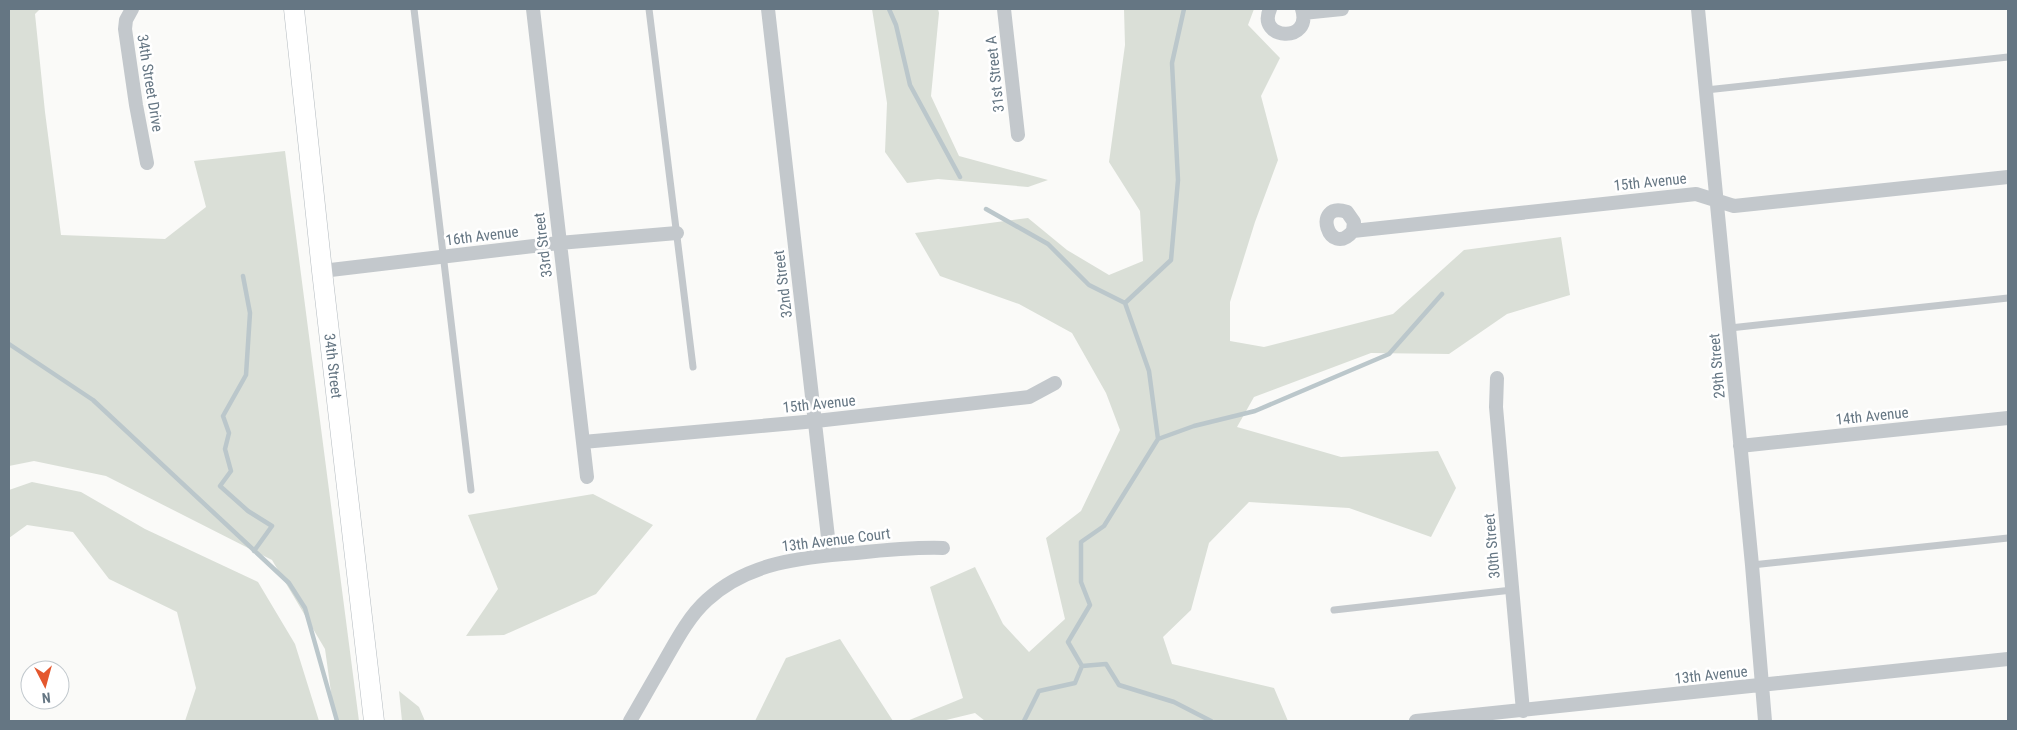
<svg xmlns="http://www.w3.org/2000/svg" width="2017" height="730" font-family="'Roboto Condensed',sans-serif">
<rect width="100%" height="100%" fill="#fafaf8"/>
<path fill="#dadfd7" d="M9 9H40L35 14 45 112 61 235 165 239 206 207 194 161 285 151 359 721H335L325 649 272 560 106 476 34 461 9 466Z
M872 9H938L939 13 931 96 959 156 1048 180 1028 187 938 179 907 183 885 152 887 103Z
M1124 9H1254L1248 25 1280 58 1261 96 1278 160 1255 222 1230 302V341L1264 347 1393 314 1464 250 1561 237 1570 295 1507 314 1449 354 1371 353 1254 397 1237 427 1341 457 1438 451 1456 488 1431 537 1349 508 1249 502 1209 543 1191 610 1163 637 1172 664 1274 688 1288 721H985L975 713 942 721H907L963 698 930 587 975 567 1003 624 1029 652 1065 619 1046 538 1081 511 1120 430 1106 393 1072 333 1019 304 940 276 915 233 1028 218 1067 250 1109 275 1143 261 1140 211 1109 162 1125 45Z
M32 482 81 492 145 529 258 582 295 644 319 721H185L196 688 177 612 109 579 73 532 27 525 9 538V490Z
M593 494 653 525 596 594 504 635 466 636 498 589 468 515Z
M840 639 893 721H755L786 658Z
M399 691 419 707 425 721H402Z"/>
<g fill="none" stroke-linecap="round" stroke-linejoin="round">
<path stroke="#bbc7cb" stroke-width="4.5" d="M889 9 896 25 910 85 960 177
M986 209 1048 244 1089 285 1125 303
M243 276 250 313 246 375 223 416 229 433 225 449 231 471 220 486 248 511 272 526 254 551
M9 344 93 400 289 583 305 608 337 721
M1158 439 1194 426 1255 411 1389 354 1442 294
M1082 666 1106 664 1119 685 1174 702 1211 721
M1024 721 1039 691 1075 683 1082 666 1068 642 1090 605 1081 582V542L1104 526 1158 439 1149 371 1125 303 1171 260 1178 180 1172 63 1184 9"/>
<defs>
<g id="secondary">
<path id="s1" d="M294 9 322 271 374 721"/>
</g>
</defs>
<use href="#secondary" stroke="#b3babf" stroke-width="21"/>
<path stroke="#c3c8cc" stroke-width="7" d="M414 9 471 490
M649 9 693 367
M1706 90 2008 57
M1730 328 2008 298
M1752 565 2008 538
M1334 610 1512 590"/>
<path stroke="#c3c8cc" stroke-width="14" d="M132 9 126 20 125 29 136 105 147 163
M533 9 587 477
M768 9 830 555
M1004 9 1018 135
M1270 9C1256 40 1313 44 1302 9
M1698 9 1752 565 1765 721
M1303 13 1342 9
M1353 231 1354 222 1347 212C1311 200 1329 260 1353 231L1696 194 1734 206 2008 177
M322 271 559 243 677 233
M1497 378 1496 407 1523 711
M583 442 816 421 1029 397 1055 383
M1740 446 2008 418
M630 721C640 704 650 686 660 669 674 645 687 618 707 600 748 562 803 557 856 553 885 550 914 547 943 548
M1416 721 2008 659"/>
<use href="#secondary" stroke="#fff" stroke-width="20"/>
</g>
<g text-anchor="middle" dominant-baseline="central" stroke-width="5" stroke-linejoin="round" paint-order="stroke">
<g font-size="15" fill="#657683" stroke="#fff">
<text transform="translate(995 74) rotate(-96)">31st Street A</text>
<text transform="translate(150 83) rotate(81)">34th Street Drive</text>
<text transform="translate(1650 182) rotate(-6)">15th Avenue</text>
<text transform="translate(482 236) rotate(-7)">16th Avenue</text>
<text transform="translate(543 245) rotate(-97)">33rd Street</text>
<text transform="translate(783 284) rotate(-97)">32nd Street</text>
<text stroke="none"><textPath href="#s1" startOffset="359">34th Street</textPath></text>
<text transform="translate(1717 366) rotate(-95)">29th Street</text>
<text transform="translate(819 404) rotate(-6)">15th Avenue</text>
<text transform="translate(1872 416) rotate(-6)">14th Avenue</text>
<text transform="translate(836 540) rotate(-7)">13th Avenue Court</text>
<text transform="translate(1492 546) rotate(-95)">30th Street</text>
<text transform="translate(1711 675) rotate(-6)">13th Avenue</text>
</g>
</g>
<rect width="2017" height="730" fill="none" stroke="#657683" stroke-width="20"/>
<g transform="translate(45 685) rotate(174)"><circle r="24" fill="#ffffff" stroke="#c1c8cd"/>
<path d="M0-4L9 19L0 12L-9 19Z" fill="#e4572e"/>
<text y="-8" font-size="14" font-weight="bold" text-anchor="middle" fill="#657683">N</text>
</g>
</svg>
